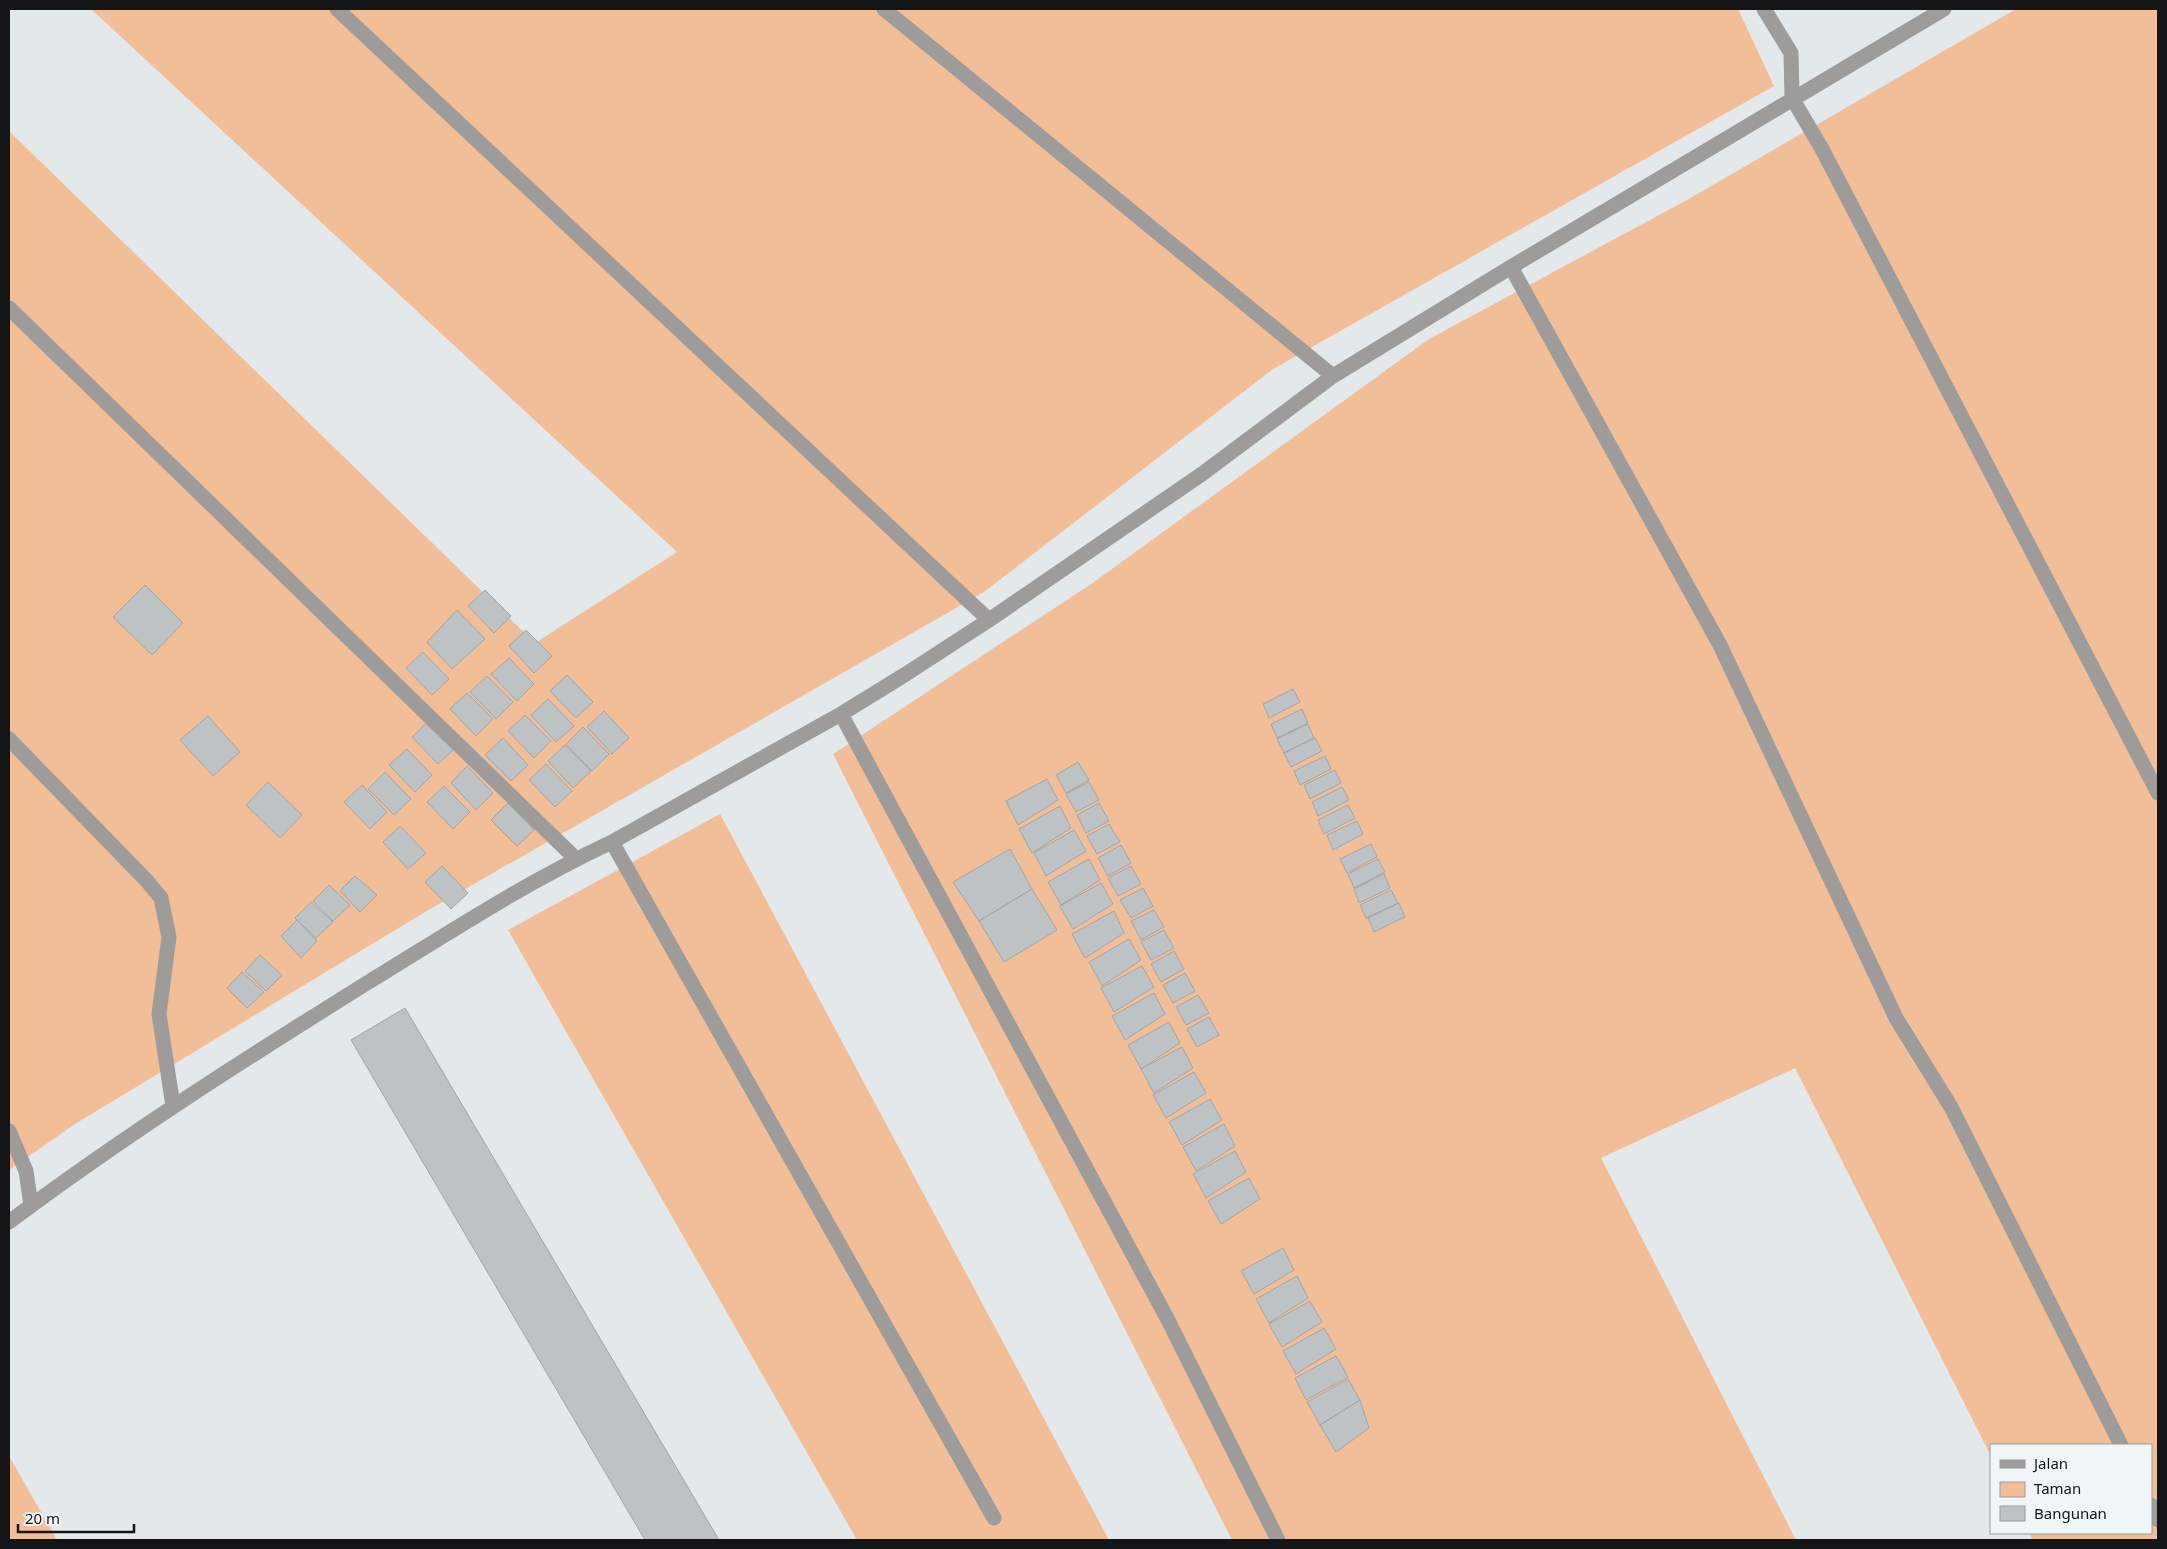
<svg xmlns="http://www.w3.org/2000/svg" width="2167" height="1549" font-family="'Noto Sans',sans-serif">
<rect width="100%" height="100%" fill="#e3e8eb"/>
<path fill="#f2be97" d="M91 9H1738L1774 86 1273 369 984 592 425 912 75 1124 9 1170V131L535 643 677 552Z
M2016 9H2158V1540H2033L2029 1533H2151V1445H1991V1456L1795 1068 1601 1158 1796 1540H1232L833 754 1094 582 1429 339 1687 200Z
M720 814 1109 1540H857L508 930Z
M9 1456 57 1540H9Z"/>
<path fill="#bdc2c5" stroke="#a1a5a8" d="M145 585 183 623 152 655 113 617Z
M485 590 511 616 494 633 468 606Z
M457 610 485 639 452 669 427 642Z
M526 630 552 656 534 673 509 646Z
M423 652 449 679 432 695 406 668Z
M509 658 534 684 517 701 491 674Z
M567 675 593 702 576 718 550 691Z
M487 676 513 702 496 719 470 692Z
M1293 689 1300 702 1269 718 1263 704Z
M467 693 493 719 476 736 450 709Z
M548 699 574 726 556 742 531 715Z
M1302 709 1308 723 1277 738 1271 724Z
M604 711 629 738 612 754 587 727Z
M525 715 551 741 534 758 508 731Z
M208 716 240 752 213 776 180 740Z
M429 721 455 748 438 764 412 737Z
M1308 724 1314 738 1284 753 1277 739Z
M583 727 609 754 592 771 566 744Z
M503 738 528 765 511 781 485 755Z
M1315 738 1322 751 1291 767 1284 753Z
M565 745 591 771 573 788 548 761Z
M407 749 432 775 415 792 389 765Z
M1325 756 1331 769 1300 785 1294 771Z
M1078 762 1089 780 1066 793 1056 775Z
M546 764 572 791 555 807 529 780Z
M467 766 493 793 476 810 451 783Z
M1335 770 1341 783 1310 799 1304 785Z
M385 772 411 799 394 815 368 789Z
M1047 779 1058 800 1018 825 1006 801Z
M268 782 302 815 280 838 246 805Z
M1089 782 1099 800 1076 812 1066 794Z
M362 785 387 812 370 829 344 802Z
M444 786 470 812 453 829 427 802Z
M1342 787 1349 800 1318 816 1312 802Z
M508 803 534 830 517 846 491 820Z
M1099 803 1109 821 1086 833 1077 815Z
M1348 805 1355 818 1324 834 1318 820Z
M1060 806 1071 828 1032 853 1019 829Z
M1357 821 1363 834 1333 850 1327 835Z
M1109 824 1120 842 1097 854 1087 836Z
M400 826 426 853 408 869 383 842Z
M1074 830 1086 851 1046 876 1034 853Z
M1371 844 1377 857 1347 873 1340 859Z
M1121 845 1131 863 1108 876 1098 858Z
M1010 849 1032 889 979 921 953 882Z
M1089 859 1100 880 1061 905 1048 882Z
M1378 859 1385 872 1354 888 1348 874Z
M442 866 468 893 451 909 425 882Z
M1131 866 1141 884 1118 896 1108 878Z
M1384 874 1390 888 1359 903 1354 889Z
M355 876 377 895 360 912 340 891Z
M1101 883 1113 904 1073 929 1060 906Z
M329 885 350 905 333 921 313 901Z
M1143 888 1153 906 1131 918 1120 900Z
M1032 889 1057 930 1004 962 979 921Z
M1391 890 1398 903 1366 918 1360 905Z
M311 902 333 922 316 938 295 918Z
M1399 903 1405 917 1374 932 1368 918Z
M1154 910 1164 927 1141 940 1131 921Z
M1114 911 1124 933 1085 958 1072 934Z
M297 920 317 941 301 958 281 936Z
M1164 930 1174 948 1151 960 1141 942Z
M1129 939 1141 960 1102 986 1089 962Z
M1174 951 1184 969 1161 982 1151 964Z
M260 955 282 975 266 991 245 971Z
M1142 966 1154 987 1114 1012 1101 988Z
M242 972 264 992 247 1008 227 988Z
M1185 973 1195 991 1173 1003 1163 985Z
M1154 993 1165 1014 1125 1040 1112 1016Z
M1198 995 1209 1013 1186 1025 1176 1007Z
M405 1008 719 1540H645L351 1040Z
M1209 1017 1219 1035 1197 1047 1187 1029Z
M1169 1022 1180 1043 1141 1069 1128 1045Z
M1182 1047 1193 1068 1154 1093 1141 1069Z
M1194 1072 1206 1093 1166 1118 1153 1095Z
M1210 1099 1222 1120 1182 1145 1169 1122Z
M1224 1124 1235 1146 1196 1171 1183 1147Z
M1235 1151 1246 1172 1206 1198 1193 1174Z
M1249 1178 1260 1199 1221 1224 1208 1201Z
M1283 1248 1294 1270 1254 1294 1241 1271Z
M1297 1276 1308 1298 1269 1323 1256 1299Z
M1310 1301 1322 1322 1282 1347 1269 1324Z
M1324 1328 1336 1349 1296 1374 1283 1351Z
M1336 1356 1348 1377 1306 1400 1295 1378Z
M1348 1379 1360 1400 1320 1425 1307 1402Z
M1360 1400 1369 1428 1336 1452 1320 1425Z"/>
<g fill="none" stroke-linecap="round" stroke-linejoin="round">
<path stroke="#9e9c9b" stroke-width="15" d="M337 9 989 620
M884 9 1333 376
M1764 9 1791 53 1792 98 1822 149 2158 793
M1511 267 1720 645 1896 1018 1951 1107 2121 1445
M9 308 576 859
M841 714 1167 1318 1278 1540
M9 739 147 881 161 898 169 937 159 1014 173 1106
M612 842 994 1518
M9 1131 26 1171 31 1205
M9 1222C124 1136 245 1059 367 983 447 934 526 882 612 842L841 714 906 674 989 620 1202 474 1333 376 1511 267 1944 9
M2151 1505 2158 1520"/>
</g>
<rect width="2167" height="1549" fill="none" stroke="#131516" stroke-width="20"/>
<rect x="1990" y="1444" width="162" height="90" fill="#f0f5f8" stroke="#989b9e"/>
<rect x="2000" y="1460" width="25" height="8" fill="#9e9c9b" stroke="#989b9e"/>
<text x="2034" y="1469" font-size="15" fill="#131516">Jalan</text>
<rect x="2000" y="1482" width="25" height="15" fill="#f2be97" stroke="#989b9e"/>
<text x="2034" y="1494" font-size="15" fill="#131516">Taman</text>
<rect x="2000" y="1506" width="25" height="15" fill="#bdc2c5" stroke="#989b9e"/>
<text x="2034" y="1519" font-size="15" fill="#131516">Bangunan</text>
<path d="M18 1524v8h116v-8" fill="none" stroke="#131516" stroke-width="2.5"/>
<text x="25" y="1524" font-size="15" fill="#131516" stroke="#f0f5f8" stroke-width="4" paint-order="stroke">20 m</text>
</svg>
